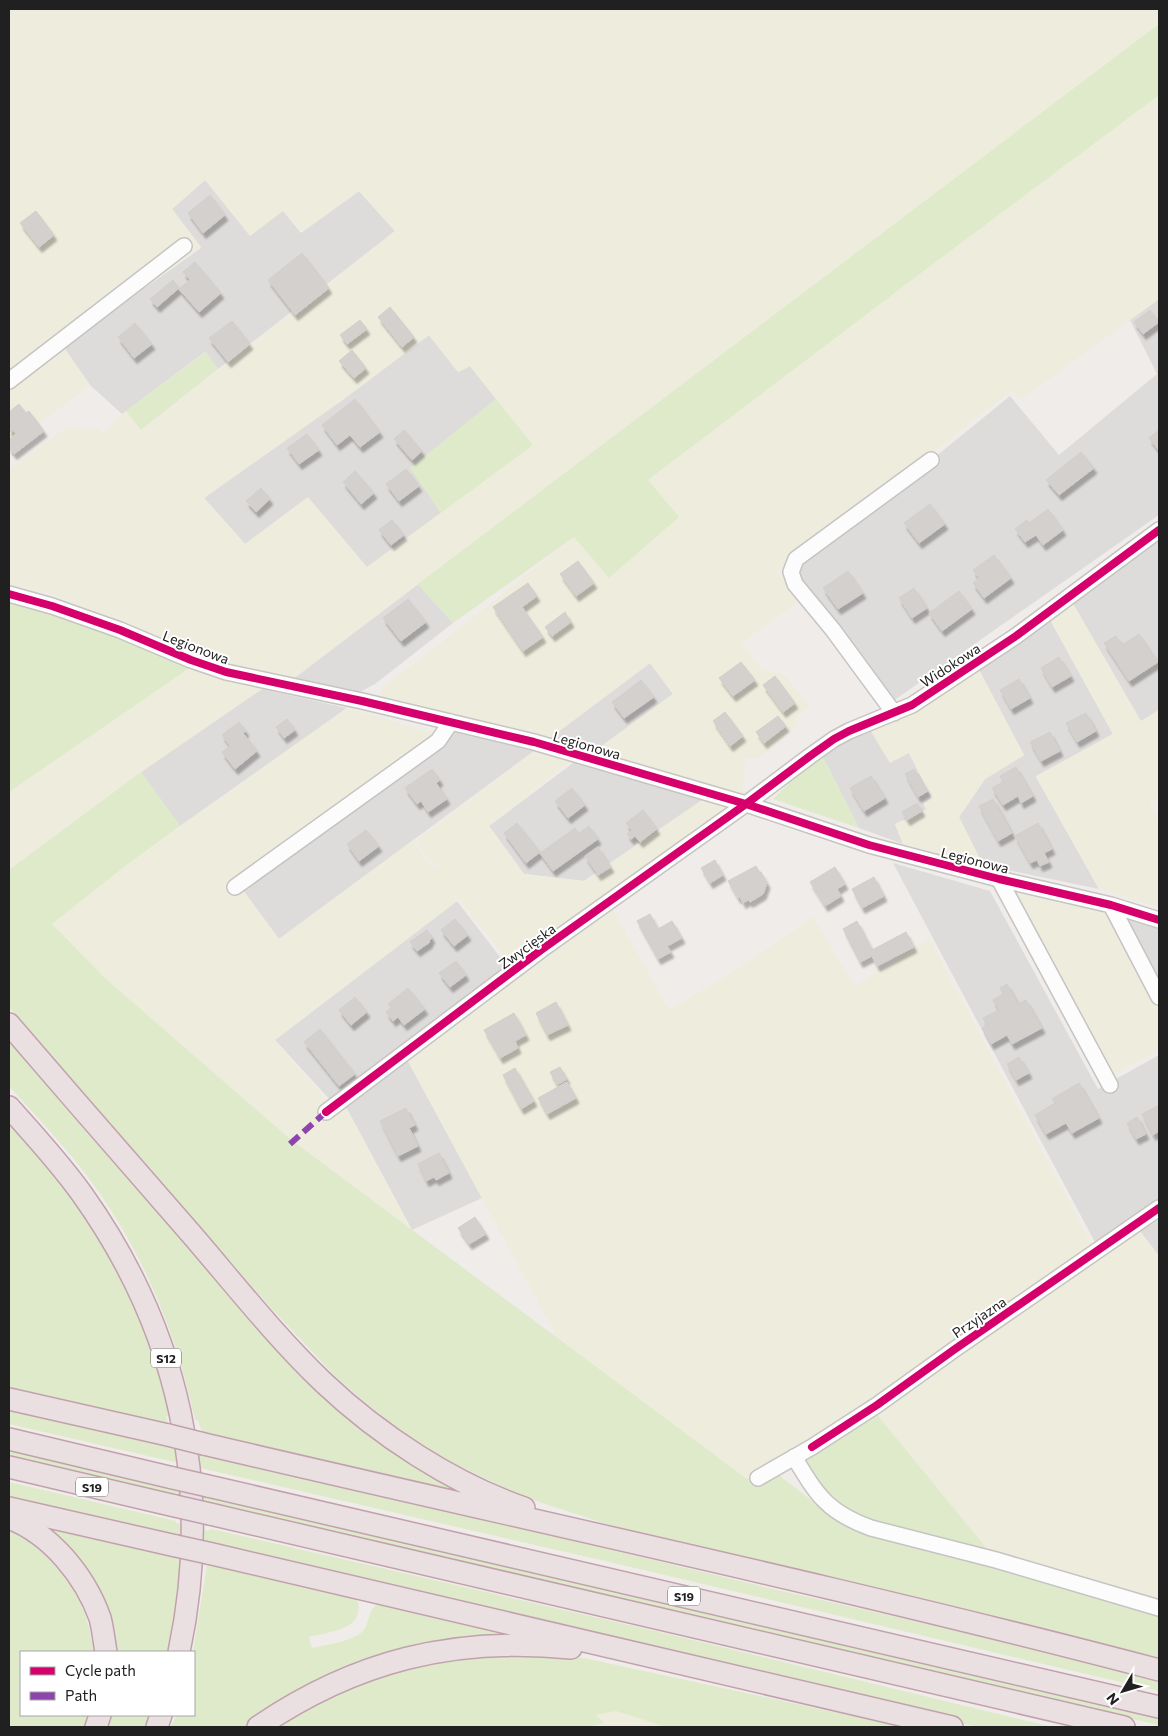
<svg xmlns="http://www.w3.org/2000/svg" width="1168" height="1736" font-family="Commissioner,sans-serif">
<defs>
<filter id="shadow"><feDropShadow dx="3" dy="5.5" stdDeviation="1" flood-color="#0004"/></filter>
</defs>
<rect width="100%" height="100%" fill="#efece9"/>
<path fill="#dedcdb" d="M205 180 283 211 301 233 359 191 395 231 218 369 205 352 122 414 90 385 62 347 201 248 172 209Z
M1159 299V515L893 701 795 571 1010 396 1059 455 1157 374 1130 320Z
M429 335 458 372 470 366 496 399 411 468 441 513 367 568 245 544 204 498 345 398Z
M1159 540V710L1141 722 1072 602Z
M418 584 453 623 375 684 358 693 293 679Z
M1049 618 1113 734 1036 777 1099 889 983 865 959 817 985 779 1024 755 978 668Z
M650 663 673 694 592 753 546 741Z
M262 689 347 708 180 826 141 772Z
M869 728 909 753 932 799 927 809 895 824 903 844 859 828 821 753Z
M445 730 534 751 279 939 242 889Z
M577 760 708 796 584 881 524 874 489 826Z
M893 863 990 891 1098 1089 1159 1055V1201L1097 1246Z
M457 901 510 970 333 1103 275 1040Z
M1123 917 1159 929V984Z
M407 1059 482 1198 412 1230 345 1105Z
M1159 1220V1256L1140 1231Z"/>
<path fill="#eeeddd" fill-rule="evenodd" d="M9 9H1159V24L293 679 234 666 45 592 9 585V469L66 428 98 429 103 433 126 411 142 430 395 231 359 191 302 232 283 211 250 236 205 180 172 209 201 247 63 346 90 385 9 447ZM429 335 458 372 470 366 533 445 367 567 308 497 245 544 204 498 344 399Z
M1159 95V299L1020 400 1012 391 777 571 801 600 741 643 762 669 784 674 809 706 794 719 800 723 758 759 745 757 743 793 592 753 673 694 650 663 546 741 381 698V688L442 642 574 537 610 578 648 480 921 273Z
M1072 602 1141 721 1159 710V797L1149 803 1159 822V907L1099 889 1036 776 1113 734 1049 618Z
M191 667 262 689 141 772 9 870V792Z
M978 668 1024 755 985 779 959 817 983 865 903 844 895 824 927 810 923 804 932 798 909 753 890 763 869 728Z
M347 708 437 734 242 889 279 939 412 841 434 869 489 826 524 874 584 881 708 796 735 806 512 968 494 943 440 877 457 901 275 1040 332 1107 342 1100 412 1230 290 1139 106 979 52 924 129 863Z
M536 750 574 759 435 867 415 841Z
M995 889 1107 912 1159 1007V1050L1099 1082Z
M613 910 669 1010 744 965 813 917 855 987 914 947 929 939 1096 1252 1135 1225 1159 1256V1608L996 1560 874 1411 877 1405 747 1479 558 1339 404 1054Z
M616 1711 666 1727H587L604 1723 595 1715Z"/>
<path fill="#deeaca" d="M1159 24V95L921 273 648 480 679 517 609 578 574 537 453 623 418 584Z
M206 352 218 369 141 430 126 411Z
M496 399 533 445 441 513 410 468Z
M9 601 105 632 191 667 9 792Z
M821 753 859 828 773 799Z
M141 772 180 826 129 863 52 924 106 979 290 1139 747 1479 768 1467 836 1519 1159 1608V1661L1085 1640 619 1528 524 1497 451 1462 392 1425 336 1377 272 1309 188 1215 9 1007V870Z
M9 1034 280 1346 482 1501 203 1435 198 1420H195C176 1331 140 1244 84 1172 61 1142 34 1114 9 1086Z
M9 1123 63 1185 104 1245 139 1315 157 1361 170 1416H166L169 1428 9 1390Z
M9 1405 777 1590 1158 1676 1159 1677V1691L605 1561 9 1424Z
M874 1411 983 1544 990 1553 863 1519 844 1510 818 1485 805 1461 809 1456Z
M9 1448 1159 1717V1725L722 1622 479 1566 342 1533 224 1508 9 1457Z
M9 1482 176 1521V1523L209 1531 210 1529 220 1531 651 1630 1052 1727H977L9 1499Z
M40 1522 182 1558 177 1601 168 1652H112Z
M9 1528C60 1560 85 1592 94 1652H21V1715H89L85 1727H9Z
M207 1564 354 1597C359 1602 359 1605 358 1612 356 1630 325 1633 309 1637L312 1648C325 1645 355 1641 364 1630 370 1621 368 1609 379 1603L520 1635 469 1641 270 1710 246 1727H171L176 1715H194L193 1652Z
M524 1653 584 1658 902 1727H666L616 1711 596 1715 604 1723 587 1727H273L322 1698 386 1672 452 1657Z
M106 1715H150L146 1727H102Z"/>
<path fill="#d4d0ce" stroke="#d2cecb" filter="url(#shadow)" d="M210 195 225 215 203 233 188 213Z
M36 211 54 235 39 247 20 223Z
M302 253 329 288 295 315 268 280Z
M195 262 221 293 199 312 179 289 190 280 183 272Z
M173 280 179 288 157 307 150 299Z
M390 307 414 337 402 347 378 317Z
M1150 310 1159 322 1143 334 1134 322Z
M360 320 367 329 347 344 340 335Z
M232 321 250 344 228 362 209 338Z
M135 323 152 344 134 358 118 337Z
M352 350 366 368 354 378 339 361Z
M355 399 380 432 360 447 350 435 337 445 322 425Z
M19 404 26 413 29 411 44 431 14 454 9 448V440L16 434 13 430 10 432 9 430V412Z
M404 430 422 451 412 460 394 439Z
M1159 430V451L1149 438Z
M307 434 319 450 299 464 287 448Z
M1081 452 1094 468 1059 495 1046 480Z
M406 469 419 486 399 501 386 484Z
M355 471 374 493 361 504 343 482Z
M261 488 270 499 256 512 246 501Z
M930 504 945 524 919 543 904 523Z
M1048 509 1063 530 1043 545 1036 535 1025 542 1015 529 1027 520 1029 523Z
M392 520 404 535 391 545 379 530Z
M994 555 1011 578 984 598 973 583 979 578 973 570Z
M578 561 594 583 576 596 560 574Z
M848 571 863 593 838 609 823 588Z
M528 583 537 596 522 607 543 637 523 651 493 607Z
M914 588 927 608 912 618 899 598Z
M959 591 972 609 942 631 929 613Z
M408 599 426 622 401 641 383 618Z
M565 612 571 622 552 636 545 627Z
M1139 634 1158 662 1129 681 1104 643 1116 636 1122 645Z
M1059 657 1071 676 1052 687 1041 668Z
M741 662 755 680 733 696 719 678Z
M775 676 795 703 783 712 763 685Z
M1019 679 1030 698 1011 709 1000 690Z
M641 680 654 697 624 718 612 702Z
M725 712 743 736 730 746 713 721Z
M1086 713 1096 731 1077 742 1066 723Z
M778 716 786 726 764 743 756 732Z
M287 719 295 730 284 738 276 727Z
M239 722 246 731 243 733 257 751 235 769 222 752 230 746 222 735Z
M1050 732 1060 751 1041 761 1030 742Z
M1016 767 1033 796 1021 803 1018 796 1003 805 992 788 1003 782 1000 776Z
M432 769 440 780 436 783 447 799 428 812 421 801 417 804 405 788Z
M914 769 928 791 918 797 905 774Z
M871 776 885 798 864 811 850 788Z
M572 788 585 805 568 818 555 801Z
M993 799 1012 833 998 841 979 806Z
M917 803 922 811 907 820 902 812Z
M643 810 657 829 640 842 635 836 631 839 627 834 632 831 626 823Z
M517 823 540 852 526 863 504 833Z
M1038 823 1052 849 1044 853 1049 862 1040 866 1037 860 1030 863 1015 836Z
M589 826 598 839 553 871 540 853 575 828 579 833Z
M366 830 379 846 359 861 347 844Z
M598 847 611 867 598 875 585 856Z
M715 860 723 875 710 883 701 868Z
M756 866 760 873 761 872 767 883 763 894 750 902 748 900 743 903 740 897 738 898 728 881Z
M835 867 845 884 837 889 841 896 825 906 810 882Z
M874 877 884 896 862 908 852 889Z
M650 914 658 929 672 921 682 938 667 946 671 952 658 959 637 921Z
M455 919 468 935 454 946 441 930Z
M857 921 872 950 906 932 914 947 877 966 872 956 860 962 843 929Z
M427 930 432 938 429 941 430 942 417 951 410 942Z
M456 961 466 975 450 987 439 973Z
M1007 984 1018 1004 1026 1000 1042 1028 1012 1044 1007 1035 991 1044 982 1028 987 1025 983 1018 999 1010 993 1000 1003 994 1000 988Z
M408 988 425 1009 404 1025 398 1017 393 1021 386 1012 391 1008 388 1004Z
M355 997 367 1012 351 1025 339 1010Z
M556 1002 568 1025 547 1035 536 1013Z
M514 1013 526 1035 515 1041 518 1048 500 1058 484 1030Z
M320 1029 355 1074 339 1086 304 1042Z
M1019 1057 1029 1073 1016 1080 1007 1064Z
M560 1067 567 1079 557 1085 550 1072Z
M515 1068 534 1101 521 1109 503 1075Z
M567 1082 576 1098 547 1114 538 1098Z
M1079 1083 1099 1118 1072 1133 1066 1123 1046 1134 1035 1115 1055 1103 1052 1099Z
M1159 1105V1131L1153 1135 1142 1114Z
M406 1108 415 1125 409 1128 418 1146 398 1156 380 1121Z
M1137 1117 1146 1134 1136 1139 1127 1123Z
M439 1153 449 1173 436 1180 434 1177 426 1181 418 1164Z
M475 1217 486 1234 469 1244 458 1228Z"/>
<g fill="none" stroke-linecap="round" stroke-linejoin="round">
<defs>
<path id="minor" d="M9 381 184 246
M9 594 52 606 120 630 191 660 226 672 362 701 534 742 746 804 869 845 999 879 1111 905 1159 920
M894 713 833 630 795 584 791 572 796 559 931 460
M999 879 1110 1085
M235 887 438 741 451 722
M1111 905 1159 997
M326 1112 541 950 746 804 810 756 834 739 849 731 912 705 1016 636 1159 530
M794 1457C817 1495 827 1512 871 1528L996 1560 1159 1608
M758 1478 812 1447 877 1405 955 1349 1159 1208"/>
<path id="highway" d="M9 1024C70 1095 131 1165 193 1236 235 1285 276 1337 324 1383 379 1435 452 1483 524 1508
M9 1107C34 1135 60 1163 82 1194 179 1330 214 1488 179 1652
M9 1399 168 1435
M9 1439 173 1478
M204 1444C523 1519 843 1587 1159 1670
M9 1467 175 1506
M208 1486 1159 1707
M9 1508 176 1546
M210 1514 1124 1727
M9 1518C51 1534 85 1576 100 1618 103 1629 104 1641 106 1652
M208 1553 952 1727
M96 1727 100 1715
M157 1727 161 1715
M258 1727C355 1661 454 1636 571 1648"/>
</defs>
<use href="#minor" stroke="#c6c4c3" stroke-width="18"/>
<use href="#highway" stroke="#c2a1ae" stroke-width="24"/>
<use href="#minor" stroke="#fdfcfc" stroke-width="15"/>
<use href="#highway" stroke="#eae0e2" stroke-width="21"/>
<defs>
<path id="highway-bridge" d="M168 1435 204 1444
M173 1478 208 1486
M175 1506 210 1514
M176 1546 208 1553"/>
</defs>
<use href="#highway-bridge" stroke="#c2a1ae" stroke-width="24" stroke-linecap="butt"/>
<use href="#highway-bridge" stroke="#eae0e2" stroke-width="21"/>
<path stroke="#8e44ad" stroke-width="6" stroke-dasharray="12 6" stroke-linecap="butt" d="M290 1144 326 1112"/>
<defs>
<path id="cycleway" d="M9 594 52 606 120 630 191 660 226 672 362 701 534 742 746 804 869 845 999 879 1111 905 1159 920
M326 1112 541 950 746 804 810 756 834 739 849 731 912 705 1016 636 1159 530
M812 1447 877 1405 955 1349 1159 1208"/>
</defs>
<use href="#cycleway" stroke="#fff" stroke-width="11"/>
<use href="#cycleway" stroke="#d6006c" stroke-width="8"/>
</g>
<g text-anchor="middle" dominant-baseline="central" stroke-width="4" stroke-linejoin="round" paint-order="stroke">
<g fill="#fff" stroke="#636363" stroke-width="1">
<rect x="151" y="1348.5" width="30" height="19" rx="4"/>
<rect x="76" y="1477.5" width="32" height="19" rx="4"/>
<rect x="668" y="1586.5" width="32" height="19" rx="4"/>
</g>
<g font-size="12" font-weight="bold" fill="#202020">
<text x="166" y="1358">S12</text>
<text x="92" y="1487">S19</text>
<text x="684" y="1596">S19</text>
</g>
<g font-size="14" fill="#202020" stroke="#fff">
<text transform="translate(196 647) rotate(21)">Legionowa</text>
<text transform="translate(950 665) rotate(-33)">Widokowa</text>
<text transform="translate(587 745) rotate(16)">Legionowa</text>
<text transform="translate(975 860) rotate(14)">Legionowa</text>
<text transform="translate(527 946) rotate(-36)">Zwycięska</text>
<text transform="translate(979 1317) rotate(-34)">Przyjazna</text>
</g>
</g>
<rect width="1168" height="1736" fill="none" stroke="#202020" stroke-width="20"/>
<rect x="20" y="1651" width="175" height="65" fill="#ffffff" stroke="#a6a6a6"/>
<rect x="30" y="1667" width="25" height="8" fill="#d6006c" stroke="#a6a6a6"/>
<text x="65" y="1676" font-size="15" fill="#202020">Cycle path</text>
<rect x="30" y="1692" width="25" height="8" fill="#8e44ad" stroke="#a6a6a6"/>
<text x="65" y="1701" font-size="15" fill="#202020">Path</text>
<g transform="translate(1123 1691) rotate(232)" stroke="#ffffff" stroke-width="4" paint-order="stroke">
<path d="M0-4L9 19L0 12L-9 19Z" fill="#202020"/>
<text y="-8" font-size="14" font-weight="bold" text-anchor="middle" fill="#202020">N</text>
</g>
</svg>
